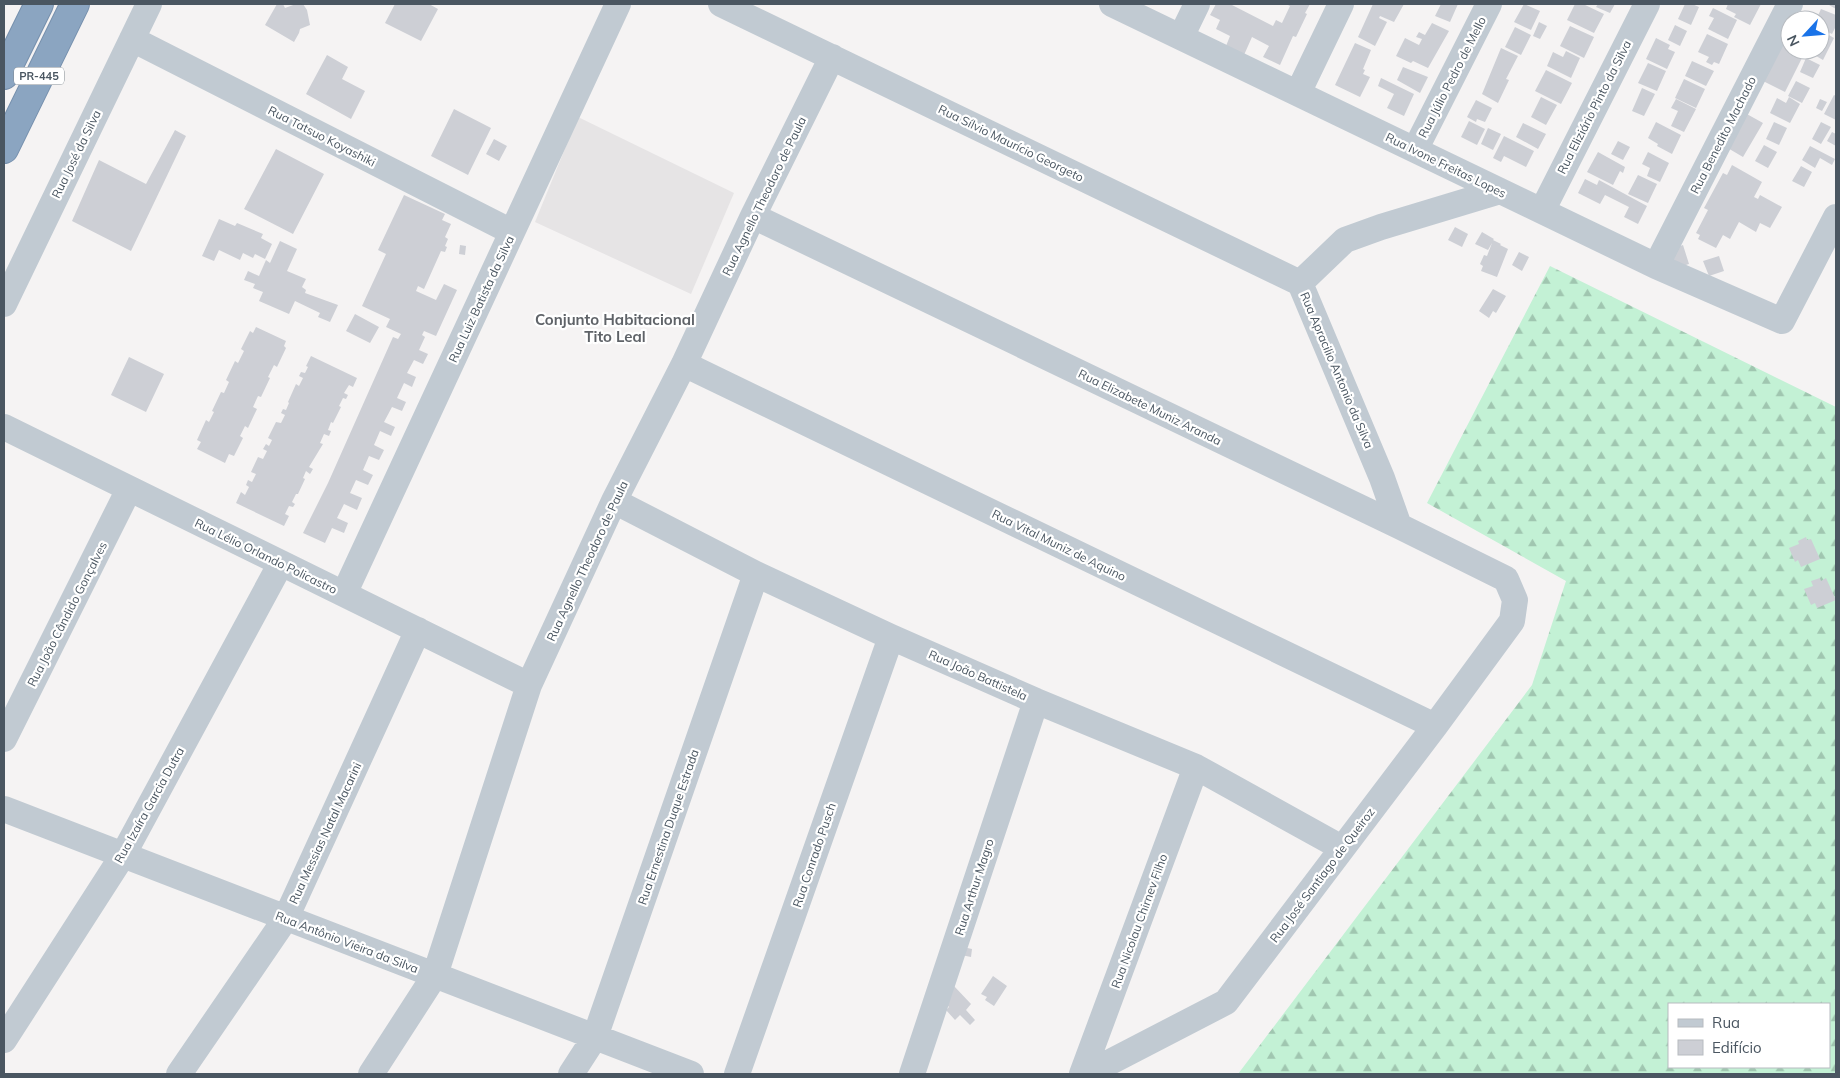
<svg xmlns="http://www.w3.org/2000/svg" width="1840" height="1078" font-family="Mulish,sans-serif">
<defs>
<pattern id="forest-firs" width="22" height="20" patternUnits="userSpaceOnUse" patternTransform="scale(1.25)"><rect width="22" height="20" fill="#c3f1d5"/><path d="M5 1l3.5 6h-7zM16 11l3.5 6h-7z" fill="#a0c6b0"/></pattern>
</defs>
<rect width="100%" height="100%" fill="#f5f3f3"/>
<path fill="#e6e4e5" d="M578 117 734 193 691 294 535 222Z"/>
<path fill="url(#forest-firs)" fill-rule="evenodd" d="M1550 266 1836 407V1074H1238L1532 685 1566 581 1427 503ZM1669 1004H1829V1067H1669Z"/>
<path fill="#cdcfd5" d="M277 4H283L285 8 296 4H303L307 10 310 25 300 29 299 33 294 42 265 25Z
M395 4H429L438 9 421 41 385 23Z
M1216 4H1233L1232 5 1273 26 1276 20 1282 23 1290 6 1286 4H1310L1305 13 1307 14 1296 37 1293 36 1280 65 1263 57 1269 46 1252 37 1244 55 1226 46 1230 36 1216 29 1220 20 1210 15Z
M1373 4H1404L1394 22 1380 16 1379 18 1387 22 1375 46 1358 37Z
M1441 4H1458L1450 22 1435 16Z
M1524 4 1540 11 1531 30 1514 22Z
M1575 4H1583L1604 14 1594 33 1567 20Z
M1598 4H1615L1610 13 1596 7Z
M1685 4H1692L1699 7 1691 25 1678 19Z
M1728 4H1761L1750 25 1734 17 1736 14 1726 9Z
M1830 4H1836V9L1829 5Z
M1713 8 1737 20 1728 39 1708 29 1714 18 1709 16Z
M1821 9 1836 15V26L1832 34 1820 28 1821 26 1820 20H1816Z
M1789 16 1797 20H1790V50H1806L1785 92 1757 78Z
M1539 22 1547 26 1540 39 1533 36Z
M1432 23 1449 31 1428 68 1413 61 1411 63 1396 56 1405 38 1419 45 1422 39 1416 37 1419 32 1425 35Z
M1675 25 1687 31 1680 46 1668 40Z
M1570 26 1594 37 1584 58 1560 46Z
M1515 27 1531 35 1521 55 1505 47Z
M1822 31 1834 38 1823 60 1811 53 1813 50H1820V35Z
M1707 34 1728 44 1719 64 1714 62 1712 65 1706 62 1709 57 1698 52Z
M1656 38 1670 45 1668 49 1675 52 1667 69 1646 59Z
M1355 43 1371 50 1363 69 1365 70 1363 74 1370 77 1360 97 1335 85Z
M1501 48 1518 56 1506 79 1509 80 1498 103 1482 94Z
M1566 51 1580 58 1571 78 1547 66 1553 52 1563 57Z
M327 55 348 67 342 79 365 91 351 119 306 94Z
M1806 58 1820 65 1813 78 1800 72Z
M1692 61 1714 71 1706 86 1685 76Z
M1648 63 1666 71 1657 91 1638 83Z
M1403 67 1428 77 1420 93 1397 80Z
M1546 70 1572 83 1561 104 1535 91Z
M1381 78 1414 94 1404 116 1387 108 1394 94 1378 86Z
M1684 79 1705 89 1696 108 1675 98Z
M1796 81 1810 88 1802 103 1788 96Z
M1642 88 1655 94 1644 116 1632 111Z
M1834 95 1836 96V120L1824 114Z
M1541 97 1557 105 1546 125 1531 117Z
M1789 97 1800 104 1790 123 1770 113 1777 98 1786 103Z
M1676 99 1696 109 1684 132 1671 126 1678 111 1671 108Z
M1820 99 1827 102 1822 111 1816 108Z
M1476 100 1492 108 1485 122 1477 119 1476 122 1467 117Z
M454 109 491 128 468 175 431 156Z
M1745 113 1763 123 1743 157 1726 147Z
M1469 121 1485 129 1477 145 1461 137Z
M1656 122 1681 135 1672 154 1657 146 1658 144 1648 138Z
M1774 122 1787 128 1779 145 1766 139Z
M1821 122 1831 127 1821 144 1812 139Z
M1523 123 1546 134 1538 149 1516 137Z
M1488 128 1501 134 1493 150 1481 144Z
M175 130 186 136 131 251 72 221 99 160 146 184Z
M1832 132 1836 134V146L1827 141Z
M1504 136 1534 151 1526 167 1504 156 1501 162 1493 158Z
M494 139 507 146 499 161 486 154Z
M1618 141 1630 147 1623 160 1611 154Z
M1764 145 1777 152 1768 168 1755 161Z
M1810 146 1835 159 1832 165 1820 158 1815 168 1802 160Z
M276 149 324 174 293 234 244 209Z
M1598 152 1625 167 1623 173 1620 171 1613 185 1587 172Z
M1648 152 1669 163 1660 182 1647 176 1650 168 1642 164Z
M1732 165 1762 182 1754 197 1758 199 1760 195 1782 207 1770 228 1760 223 1756 232 1739 222 1730 239 1723 235 1716 248 1698 239 1700 235 1696 233 1708 210 1704 208 1723 173 1727 175Z
M1801 166 1812 172 1804 187 1792 181Z
M1638 175 1657 184 1648 203 1628 194Z
M1585 179 1597 185 1599 180 1647 206 1638 224 1624 217 1629 207 1605 195 1600 204 1578 193Z
M404 195 445 214 442 220 451 224 445 237 448 239 445 246 447 247 445 252 441 251 424 289 418 286 416 291 436 300 444 284 457 290 436 336 424 331 422 335 425 337 419 350 428 354 423 364 414 360 407 373 416 377 412 387 404 383 397 398 406 402 402 411 392 407 384 422 395 427 391 436 380 431 374 445 384 450 379 460 369 456 363 470 373 475 368 485 356 480 350 493 362 498 357 510 344 504 337 518 348 523 344 533 332 528 325 543 303 533 328 483 393 337 398 339 401 334 386 327 390 319 362 306 386 254 378 250Z
M219 219 235 226 237 223 263 234 261 238 272 244 265 259 255 254 253 258 243 253 240 260 219 250 214 261 202 256Z
M1455 227 1468 234 1462 247 1448 240Z
M1482 232 1494 239 1493 240 1501 244 1500 245 1508 249 1497 277 1481 271 1483 266 1480 264 1484 255 1487 256 1492 243 1488 250 1475 244Z
M280 241 297 249 287 271 306 279 302 287 306 290 305 293 338 305 330 322 318 317 320 313 295 301 289 314 259 301 263 292 253 288 255 284 244 280 248 271 259 276 266 260 270 263Z
M460 245 466 246 465 255 459 254Z
M1683 245 1689 264 1673 269 1666 251Z
M1519 252 1529 257 1522 271 1512 265Z
M1719 256 1724 271 1709 276 1703 261Z
M1493 289 1506 296 1496 313 1493 311 1489 318 1479 311Z
M355 314 379 327 370 343 346 331Z
M256 327 286 341 284 346 286 348 277 367 274 365 268 377 270 378 261 397 258 396 253 407 257 409 248 428 245 426 240 436 243 438 234 456 229 454 225 463 197 449 201 442 197 440 206 420 209 422 214 412 212 411 221 392 224 393 229 382 226 380 235 361 238 363 244 351 241 349 250 331 253 333Z
M311 356 357 378 353 387 349 385 344 393 348 395 346 399 343 398 339 406 341 407 333 423 331 422 328 430 331 431 329 436 324 434 320 443 323 444 309 467 313 469 310 474 306 471 303 478 305 479 298 494H296L292 502 295 504 293 507 289 506 285 514 289 516 284 526 236 503 241 492 245 495 249 487 246 485 248 480 252 482 256 474 251 472 258 457 263 459 267 451 263 449 266 444 269 446 272 440 268 438 276 422 281 423 285 415 281 413 283 409 286 410 289 403 288 402 296 384 299 386 303 378 299 376 301 372 305 373 308 367 306 366Z
M129 357 164 374 146 412 111 395Z
M1806 537 1807 540 1811 539 1820 559 1801 567 1798 560 1795 562 1789 548 1799 544 1798 541Z
M1820 578 1821 581 1826 578 1836 600 1817 608 1815 603 1811 605 1804 589 1813 586 1811 581Z
M963 947 972 949 971 957 961 955Z
M993 976 1007 986 994 1006 985 1000 987 997 981 994Z
M954 986 971 1004 966 1010 975 1020 970 1025 960 1015 955 1020 946 1010 949 1007 941 998Z"/>
<g fill="none" stroke-linecap="round" stroke-linejoin="round">
<defs>
<path id="highway" d="M4 75 39 4
M4 149 75 4"/>
</defs>
<use href="#highway" stroke="#7690ad" stroke-width="30"/>
<path stroke="#c1cad2" stroke-width="26" d="M721 4 1300 283
M1112 4 1656 266 1782 321 1836 217
M1181 37 1197 4
M132 39 512 232
M1298 93 1341 4
M1415 150 1489 4
M1542 211 1647 4
M753 216 1399 526 1506 579 1515 600 1512 621 1435 726 1226 1002 1087 1074
M1656 266 1790 4
M1300 283 1382 478 1399 526
M1300 283 1345 240 1381 227 1500 191
M4 304 149 4
M684 364 1435 726
M4 427 529 685
M614 501 756 574 891 637 1036 701 1196 767 1342 848
M344 594 618 4
M4 739 129 489
M4 809 691 1074
M4 1040 123 855 281 563
M179 1074 286 918 418 630
M371 1074 435 975 529 685 614 501 684 364 753 216 832 57
M571 1074 595 1037 756 574
M737 1074 891 637
M912 1074 1036 701
M1082 1074 1196 767"/>
<use href="#highway" stroke="#8ba5c1" stroke-width="28"/>
</g>
<g text-anchor="middle" dominant-baseline="central" stroke-width="4.5" stroke-linejoin="round" paint-order="stroke">
<rect fill="#fff" stroke="#808990" stroke-width="1" x="14" y="67.5" width="50" height="17" rx="4"/>
<g font-size="11" font-weight="bold" fill="#4a5661">
<text x="39" y="76">PR-445</text>
</g>
<g font-size="12" fill="#4a5661" stroke="#fff">
<text transform="translate(1452 77) rotate(-63)">Rua Júlio Pedro de Mello</text>
<text transform="translate(1594 107) rotate(-63)">Rua Eliziário Pinto da Silva</text>
<text transform="translate(1723 135) rotate(-63)">Rua Benedito Machado</text>
<text transform="translate(322 136) rotate(27)">Rua Tatsuo Koyashiki</text>
<text transform="translate(1011 143) rotate(26)">Rua Sílvio Maurício Georgeto</text>
<text transform="translate(76 154) rotate(-64)">Rua José da Silva</text>
<text transform="translate(1446 165) rotate(26)">Rua Ivone Freitas Lopes</text>
<text transform="translate(764 196) rotate(-64)">Rua Agnello Theodoro de Paula</text>
<text transform="translate(481 299) rotate(-65)">Rua Luiz Batista da Silva</text>
<text transform="translate(1337 370) rotate(67)">Rua Apracilio Antonio da Silva</text>
<text transform="translate(1150 407) rotate(26)">Rua Elizabete Muniz Aranda</text>
<text transform="translate(1059 545) rotate(26)">Rua Vital Muniz de Aquino</text>
<text transform="translate(266 556) rotate(26)">Rua Lélio Orlando Policastro</text>
<text transform="translate(587 561) rotate(-65)">Rua Agnello Theodoro de Paula</text>
<text transform="translate(67 614) rotate(-63)">Rua João Cândido Gonçalves</text>
<text transform="translate(978 675) rotate(24)">Rua João Battistela</text>
<text transform="translate(149 805) rotate(-61)">Rua Izaíra Garcia Dutra</text>
<text transform="translate(668 827) rotate(-71)">Rua Ernestina Duque Estrada</text>
<text transform="translate(325 833) rotate(-65)">Rua Messias Natal Macarini</text>
<text transform="translate(814 855) rotate(-71)">Rua Conrado Pusch</text>
<text transform="translate(1322 875) rotate(-53)">Rua José Santiago de Queiroz</text>
<text transform="translate(974 887) rotate(-72)">Rua Arthur Magro</text>
<text transform="translate(1139 921) rotate(-70)">Rua Nicolau Chirnev Filho</text>
<text transform="translate(347 942) rotate(21)">Rua Antônio Vieira da Silva</text>
</g>
<g font-size="15" font-weight="bold" fill="#5f6368" stroke="#fff">
<text x="615" y="319">Conjunto Habitacional<tspan x="615" dy="17">Tito Leal</tspan></text>
</g>
</g>
<rect width="1840" height="1078" fill="none" stroke="#4a5661" stroke-width="10"/>
<rect x="1668" y="1003" width="162" height="65" fill="#ffffff" stroke="#b7bbc0"/>
<rect x="1678" y="1019" width="25" height="8" fill="#c1cad2" stroke="#b7bbc0"/>
<text x="1712" y="1028" font-size="15" fill="#4a5661">Rua</text>
<rect x="1678" y="1040" width="25" height="15" fill="#cdcfd5" stroke="#b7bbc0"/>
<text x="1712" y="1053" font-size="15" fill="#4a5661">Edifício</text>
<g transform="translate(1805 35) rotate(244)"><circle r="24" fill="#ffffff" stroke="#b7bbc0"/>
<path d="M0-4L9 19L0 12L-9 19Z" fill="#1a73e8"/>
<text y="-8" font-size="14" font-weight="bold" text-anchor="middle" fill="#4a5661">N</text>
</g>
</svg>
